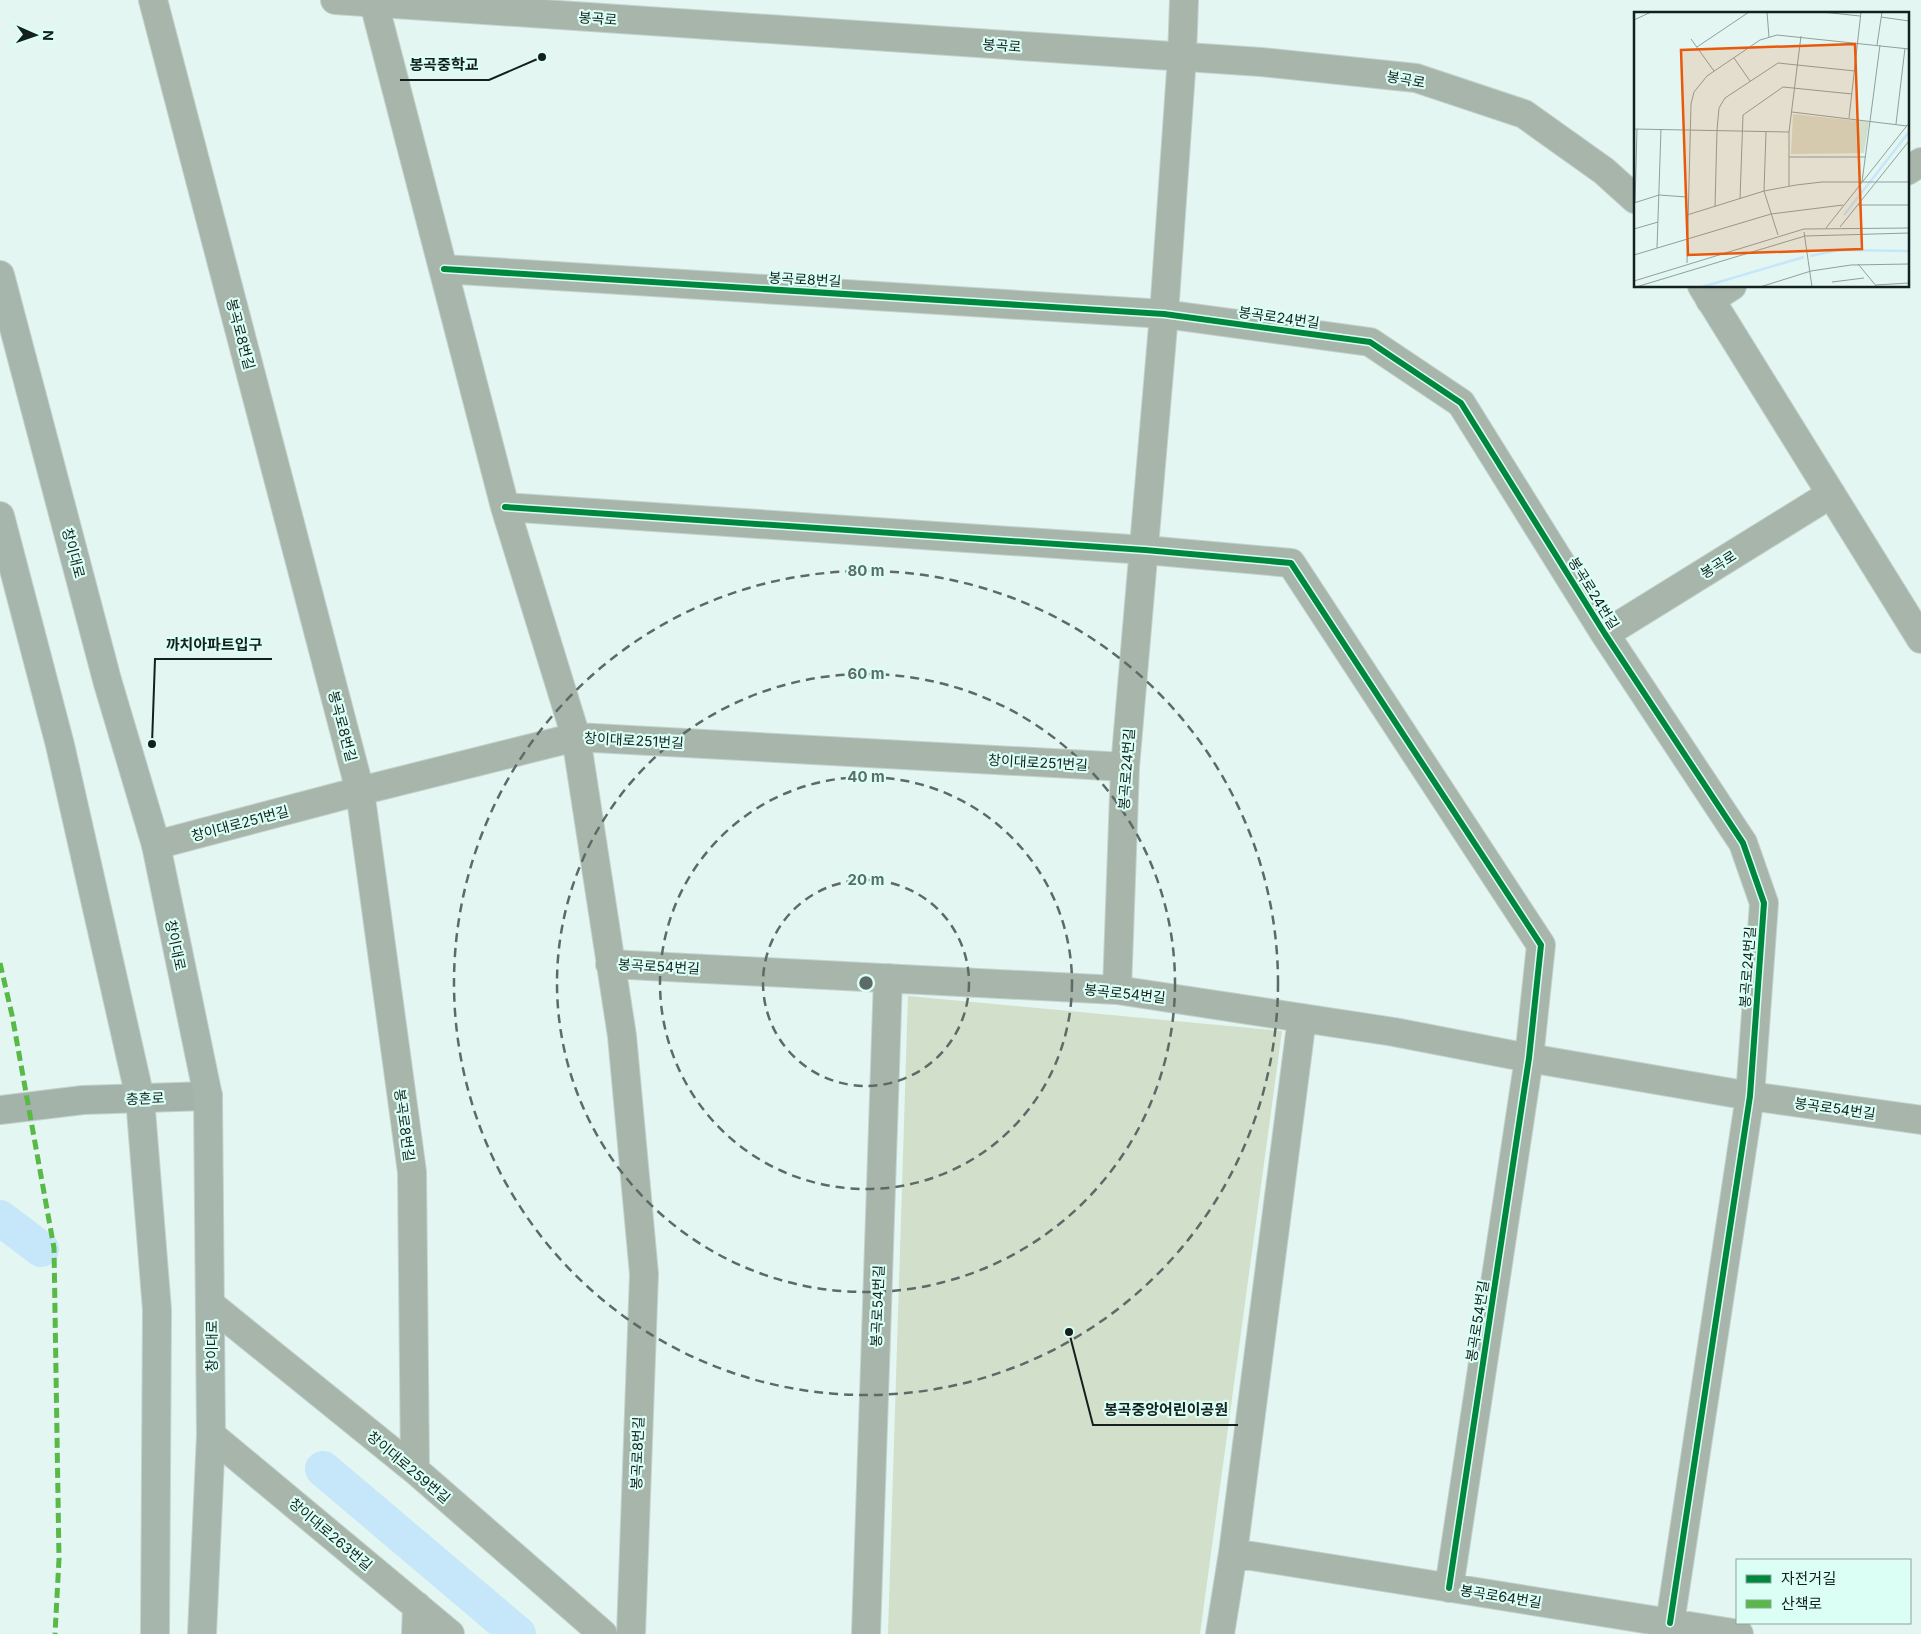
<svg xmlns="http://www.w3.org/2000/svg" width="1921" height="1634" font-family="Inter,'Noto Sans KR',sans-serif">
<rect width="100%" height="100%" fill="#e3f6f1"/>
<path fill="#d2dfca" d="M908 996 1282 1031 1200 1634H888Z"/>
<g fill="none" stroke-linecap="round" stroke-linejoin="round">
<path stroke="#c5e7f9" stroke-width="36" d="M0 1218 41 1249
M323 1469 518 1634"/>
<defs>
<path id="minor" d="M153 0 360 791 412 1172 415 1470
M374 3 505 507 576 737 622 1036 644 1274 631 1634
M1907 171 1921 162
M444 269 1164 314 1370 342 1461 403 1605 634 1743 843 1764 903 1750 1096 1670 1623
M1710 300 1732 286
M505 507 1145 550 1291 563 1541 945 1529 1058 1449 1588
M1605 634 1831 494
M156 845 360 791 576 737 1125 767
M610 964 1117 990 1394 1032 1529 1058 1750 1096 1921 1120
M1117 990 1125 767 1164 314 1182 57
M211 1305 415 1470 603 1634
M211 1435 450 1634
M1233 1553 1739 1634
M416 1634 417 1606
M866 1634 888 978
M1220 1634 1233 1553 1302 1018"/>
<path id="tertiary" d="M335 0 1261 62 1416 78 1524 114 1604 171 1635 199
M1182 57 1184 0
M1702 286 1921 639"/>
<path id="secondary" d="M0 1110 83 1100 208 1096"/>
<path id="primary" d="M0 275 107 680 156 845 208 1096 211 1435 202 1634
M0 516 60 745 140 1098 157 1310 155 1634"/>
</defs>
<use href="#minor" stroke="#c3d2ce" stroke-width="30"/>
<use href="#tertiary" stroke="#c3d2ce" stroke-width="30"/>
<use href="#secondary" stroke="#c3d2ce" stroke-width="30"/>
<use href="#primary" stroke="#c3d2ce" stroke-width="30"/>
<use href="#minor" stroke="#a8b5ab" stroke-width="28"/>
<use href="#tertiary" stroke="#a8b5ab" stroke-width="28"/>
<use href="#secondary" stroke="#a4b3aa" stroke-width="28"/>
<use href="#primary" stroke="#a6b6ac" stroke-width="28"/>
<path stroke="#58b947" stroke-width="5" stroke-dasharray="10 5" stroke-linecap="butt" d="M0 963 12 1015 54 1248 59 1559 55 1634"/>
<defs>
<path id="cycleway" d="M444 269 1164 314 1370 342 1461 403 1605 634 1743 843 1764 903 1750 1096 1670 1623
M505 507 1145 550 1291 563 1541 945 1529 1058 1449 1588"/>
</defs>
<use href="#cycleway" stroke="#dbfef5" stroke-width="9"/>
<use href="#cycleway" stroke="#00873e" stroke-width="6"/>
</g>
<g fill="none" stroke="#5c6b67" stroke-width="2.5" stroke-dasharray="9 6">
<circle cx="866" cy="983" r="103"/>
<circle cx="866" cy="983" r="206"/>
<circle cx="866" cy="983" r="309"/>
<circle cx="866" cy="983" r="412"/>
</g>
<g text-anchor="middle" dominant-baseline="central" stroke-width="4.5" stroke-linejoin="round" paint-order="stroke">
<g font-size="14" fill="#13201d" stroke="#dbfef5">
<text transform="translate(598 18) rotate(4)">봉곡로</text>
<text transform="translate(1002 45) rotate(4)">봉곡로</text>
<text transform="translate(1406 79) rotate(10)">봉곡로</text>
<text transform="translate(805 279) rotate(3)">봉곡로8번길</text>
<text transform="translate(1279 317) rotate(8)">봉곡로24번길</text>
<text transform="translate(241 334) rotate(75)">봉곡로8번길</text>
<text transform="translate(74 553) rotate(75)">창이대로</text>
<text transform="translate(1718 564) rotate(-32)">봉곡로</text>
<text transform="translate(1594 593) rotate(58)">봉곡로24번길</text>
<text transform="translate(343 726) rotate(75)">봉곡로8번길</text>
<text transform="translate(634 740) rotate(3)">창이대로251번길</text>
<text transform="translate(1038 762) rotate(3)">창이대로251번길</text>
<text transform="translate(1126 769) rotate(-86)">봉곡로24번길</text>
<text transform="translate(240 823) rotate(-15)">창이대로251번길</text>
<text transform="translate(176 945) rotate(78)">창이대로</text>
<text transform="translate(659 966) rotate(3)">봉곡로54번길</text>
<text transform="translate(1747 967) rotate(-86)">봉곡로24번길</text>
<text transform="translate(1125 993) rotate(6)">봉곡로54번길</text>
<text transform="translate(145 1098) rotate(-2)">충혼로</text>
<text transform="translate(1835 1108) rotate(8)">봉곡로54번길</text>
<text transform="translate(405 1125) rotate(82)">봉곡로8번길</text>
<text transform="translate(877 1306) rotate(-88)">봉곡로54번길</text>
<text transform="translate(1477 1321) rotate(-81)">봉곡로54번길</text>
<text transform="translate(211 1346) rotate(-90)">창이대로</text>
<text transform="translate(637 1453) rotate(-88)">봉곡로8번길</text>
<text transform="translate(409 1467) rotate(40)">창이대로259번길</text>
<text transform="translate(331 1534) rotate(40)">창이대로263번길</text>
<text transform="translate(1501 1596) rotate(9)">봉곡로64번길</text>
</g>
</g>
<g transform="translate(1634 12)">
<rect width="275" height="275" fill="#e3f6f1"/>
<path d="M159 102 235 110 230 141 157 142Z" fill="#d2dfca"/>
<path fill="none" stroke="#c5e7f9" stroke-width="2.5" d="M210 203 275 120M176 244 205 238 275 239M68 275 170 245"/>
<path fill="none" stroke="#90a09c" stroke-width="1" d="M133 0 135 25M188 0 226 4M247 5 275 9M0 8 17 0M57 27 80 59M243 33 248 0M63 35 115 0M100 46 116 69M158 100 273 114M215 106 227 0M262 112 271 36M0 117 155 120M132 120 130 179 144 223M155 145H232M228 170 246 33M155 174V120L167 24M106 187 109 103 149 75 218 82M0 191 25 183 53 185M1 191 3 117M224 193H275M81 195 83 118 85 96 91 86 144 51 221 59M53 203 130 179 162 173 188 170H275M206 215 275 129M192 216 275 111M0 217 24 210M170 220 178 275M23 236 27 117M0 243 137 202 209 193M53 251 57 92 60 80 73 64 126 28 143 23 275 37M224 252 243 275M0 269 170 217 275 216M198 270 230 266M242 273 275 271M2 275 171 224 275 221M126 275 177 259 217 253 275 252"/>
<path fill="#e8590c" fill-opacity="0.15" stroke="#e8590c" stroke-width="2.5" d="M221 32 228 237 54 243 47 38Z"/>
<rect width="275" height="275" fill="none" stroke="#13201d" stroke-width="2.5"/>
</g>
<circle cx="866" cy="983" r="8" fill="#5c6b67" stroke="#dbfef5" stroke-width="2.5"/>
<g font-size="15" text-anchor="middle" font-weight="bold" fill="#5c6b67" stroke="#dbfef5" stroke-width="4.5" stroke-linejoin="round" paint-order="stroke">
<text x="866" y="576">80 m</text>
<text x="866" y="679">60 m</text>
<text x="866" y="782">40 m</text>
<text x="866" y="885">20 m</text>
</g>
<path fill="none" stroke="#13201d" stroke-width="2" d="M542 57L489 80H400M152 744L155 659H272M1069 1332L1093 1425H1238"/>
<g fill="#13201d" stroke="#dbfef5" stroke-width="2">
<circle cx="542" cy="57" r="5"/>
<circle cx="152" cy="744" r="5"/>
<circle cx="1069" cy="1332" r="5"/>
</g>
<g font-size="15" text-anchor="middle" font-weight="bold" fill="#13201d" stroke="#dbfef5" stroke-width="4.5" stroke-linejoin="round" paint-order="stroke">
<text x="444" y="70">봉곡중학교</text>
<text x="214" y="650">까치아파트입구</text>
<text x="1166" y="1415">봉곡중앙어린이공원</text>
</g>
<rect x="1736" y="1559" width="175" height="65" fill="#dbfef5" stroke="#8ba59f"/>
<rect x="1746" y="1575" width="25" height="8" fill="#00873e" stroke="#8ba59f"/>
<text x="1781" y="1584" font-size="15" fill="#13201d">자전거길</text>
<rect x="1746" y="1600" width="25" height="8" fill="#58b947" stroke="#8ba59f"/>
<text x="1781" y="1609" font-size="15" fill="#13201d">산책로</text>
<g transform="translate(35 35) rotate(92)" stroke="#dbfef5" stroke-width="4" paint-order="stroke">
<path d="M0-4L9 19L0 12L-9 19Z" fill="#13201d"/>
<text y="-8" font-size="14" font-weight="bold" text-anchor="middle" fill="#13201d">N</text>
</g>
</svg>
